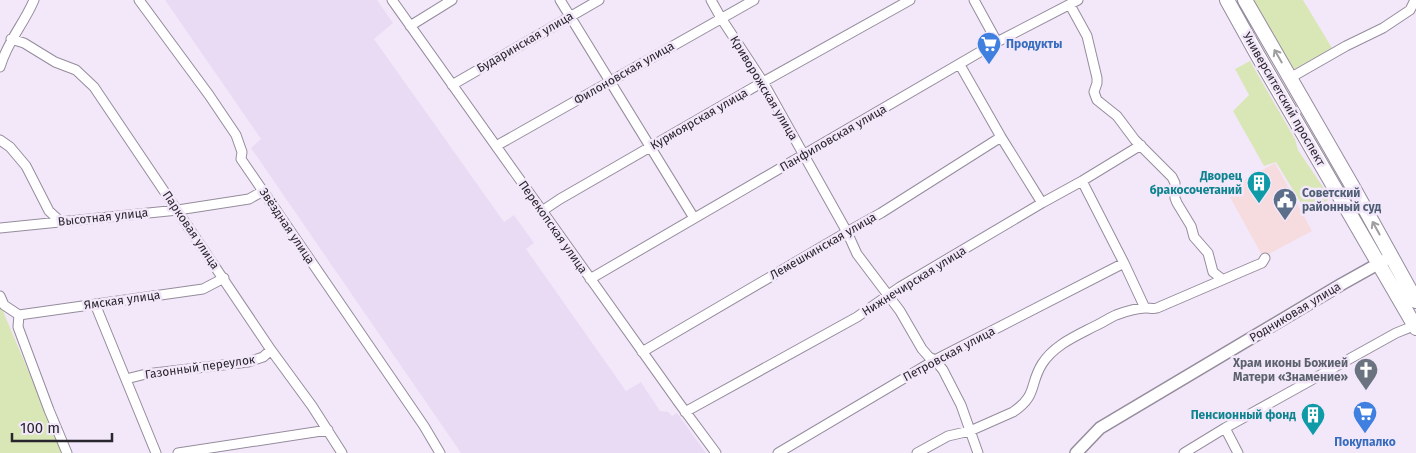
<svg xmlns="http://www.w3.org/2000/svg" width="1416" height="453" font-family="'Fira Sans',sans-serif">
<rect width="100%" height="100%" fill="#f3e8fa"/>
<path fill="#eadbf4" d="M165 0H377L393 23 374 39 504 222 514 215 534 243 526 249 626 391 641 382 660 411 668 412 672 416 677 413 706 453H461L251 148 261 139Z"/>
<path fill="#f6dbdf" d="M1275 163 1312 231 1263 257 1226 190Z"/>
<path fill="#d9e7b6" d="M1253 0H1303L1332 48 1293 70Z
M1250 61 1295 139 1298 150 1327 193 1328 200 1307 213 1276 162 1264 166 1233 111 1249 95 1235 69Z
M0 304 63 453H0Z"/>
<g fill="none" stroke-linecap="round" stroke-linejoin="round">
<defs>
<path id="minor" d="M139 0 209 95 236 135 242 152 241 159 424 426 440 453
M392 0 679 403 716 453
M560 0 694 218
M711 0 721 18 763 82 847 232 857 254 900 311 922 349 929 357 935 360 943 370 961 405 978 453
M974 0 997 42
M1070 5 1087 36 1097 78V83L1094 92 1097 100 1117 116 1135 140 1172 177 1175 183V198L1177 203 1191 226 1194 237 1208 253 1213 272 1222 279
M410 26 452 0
M11 39 24 43 55 62 76 70 94 87 271 350 312 406 342 453
M960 65 1001 137 1042 203
M0 67C8 40 24 24 34 0
M1290 78 1346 46 1383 28 1410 10 1415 0
M452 85 599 0
M0 140 10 147 26 166 49 211 61 222
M496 146 754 0
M1082 181 1124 263 1145 308
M542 211 560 199 763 82 910 0
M0 228 178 210 249 199 263 191
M590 279 997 42 1078 0
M0 296 4 305 19 315 18 327 49 410 67 453
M95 304 156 453
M19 315 203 289 224 278
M642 352 847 232 881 213 1001 137
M126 379 146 374 248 362 263 357 271 350
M685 412 857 317 900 287 1042 203 1082 181 1141 145
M1225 428 1238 453
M178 453 328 430
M778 453 935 360 1124 263
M917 453 948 436 970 431 1013 412C1038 395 1029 385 1042 364 1054 345 1076 336 1095 326 1102 323 1109 318 1116 315 1124 312 1137 308 1146 308 1150 308 1153 309 1157 308L1257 265 1262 263 1265 258
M1184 453 1225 428 1396 333 1416 325"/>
<path id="major" d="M1076 453 1100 428 1342 284 1385 260"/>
<path id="highway" d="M1227 0 1257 54 1416 328
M1245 0 1354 189 1416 301"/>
</defs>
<use href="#minor" stroke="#958c9c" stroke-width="11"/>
<use href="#major" stroke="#958c9c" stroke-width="14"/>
<use href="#highway" stroke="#958c9c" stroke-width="16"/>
<use href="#minor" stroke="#fff" stroke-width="9"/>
<use href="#major" stroke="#fff" stroke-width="11"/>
<use href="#highway" stroke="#fff" stroke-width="14"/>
</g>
<defs><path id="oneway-shaft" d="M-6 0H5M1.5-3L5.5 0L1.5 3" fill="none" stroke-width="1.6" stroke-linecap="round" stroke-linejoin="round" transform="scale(1.25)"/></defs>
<g stroke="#9f9da0">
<use href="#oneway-shaft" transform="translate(1278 56) rotate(-120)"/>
<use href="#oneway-shaft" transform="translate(1376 228) rotate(-119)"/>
</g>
<defs>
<symbol id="supermarket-pin" viewBox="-11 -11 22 30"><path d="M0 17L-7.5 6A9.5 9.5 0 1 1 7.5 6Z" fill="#3f7fe0" stroke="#f3e8fa"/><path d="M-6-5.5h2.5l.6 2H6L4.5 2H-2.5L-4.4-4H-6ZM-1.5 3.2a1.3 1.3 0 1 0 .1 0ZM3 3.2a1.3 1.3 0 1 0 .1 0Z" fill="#fff"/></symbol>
<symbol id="building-pin" viewBox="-11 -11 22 30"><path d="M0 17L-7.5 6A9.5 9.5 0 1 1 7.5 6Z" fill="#0f9aa8" stroke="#f3e8fa"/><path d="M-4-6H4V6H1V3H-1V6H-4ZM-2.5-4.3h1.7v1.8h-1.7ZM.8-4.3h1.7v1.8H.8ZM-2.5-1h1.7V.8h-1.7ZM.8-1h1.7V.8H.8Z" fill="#fff"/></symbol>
<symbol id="civic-pin" viewBox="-11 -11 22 30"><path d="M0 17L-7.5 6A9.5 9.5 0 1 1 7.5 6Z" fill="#5c6f8a" stroke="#f3e8fa"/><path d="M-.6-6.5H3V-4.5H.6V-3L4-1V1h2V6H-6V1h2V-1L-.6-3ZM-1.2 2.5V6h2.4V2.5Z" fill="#fff"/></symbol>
<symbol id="church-pin" viewBox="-11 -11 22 30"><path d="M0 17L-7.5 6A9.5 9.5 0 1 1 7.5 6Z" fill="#6b7280" stroke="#f3e8fa"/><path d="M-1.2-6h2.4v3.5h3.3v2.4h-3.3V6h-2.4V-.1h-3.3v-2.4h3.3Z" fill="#fff"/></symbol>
</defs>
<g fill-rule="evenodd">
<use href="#supermarket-pin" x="975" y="30" width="28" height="38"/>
<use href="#building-pin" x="1245" y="169" width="28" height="38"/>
<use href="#civic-pin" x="1271" y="186" width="28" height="38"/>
<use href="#church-pin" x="1352" y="356" width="28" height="38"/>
<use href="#supermarket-pin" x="1351" y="399" width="28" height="38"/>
<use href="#building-pin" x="1299" y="401" width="28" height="38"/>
</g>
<g text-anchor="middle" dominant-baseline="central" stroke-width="5" stroke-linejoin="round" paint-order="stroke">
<g font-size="12" fill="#2a262d" stroke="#f3e8fa">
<text transform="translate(525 42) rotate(-30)">Бударинская улица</text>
<text transform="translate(624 73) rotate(-30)">Филоновская улица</text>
<text transform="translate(764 88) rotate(59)">Криворожская улица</text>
<text transform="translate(1284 99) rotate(60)">Университетский проспект</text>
<text transform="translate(699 119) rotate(-30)">Курмоярская улица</text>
<text transform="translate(833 138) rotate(-30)">Панфиловская улица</text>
<text transform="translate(103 217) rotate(-6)">Высотная улица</text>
<text transform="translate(287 226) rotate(56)">Звёздная улица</text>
<text transform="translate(553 227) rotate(55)">Перекопская улица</text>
<text transform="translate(191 230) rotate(56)">Парковая улица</text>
<text transform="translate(823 246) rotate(-30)">Лемешкинская улица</text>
<text transform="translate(914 281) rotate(-32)">Нижнечирская улица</text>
<text transform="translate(122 300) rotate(-8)">Ямская улица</text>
<text transform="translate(1295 312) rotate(-31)">Родниковая улица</text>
<text transform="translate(949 354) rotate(-28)">Петровская улица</text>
<text transform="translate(200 367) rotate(-8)">Газонный переулок</text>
</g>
<g font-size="12" font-weight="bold" fill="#366cbe" stroke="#f3e8fa" text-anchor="start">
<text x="1006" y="44">Продукты</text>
<text x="1365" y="442" text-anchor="middle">Покупалко</text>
</g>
<g font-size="12" font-weight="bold" fill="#0d838f" stroke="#f3e8fa" text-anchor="end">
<text x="1242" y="176">Дворец<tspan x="1242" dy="14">бракосочетаний</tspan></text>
<text x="1296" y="415">Пенсионный фонд</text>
</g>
<g font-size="12" font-weight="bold" fill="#4e5e75" stroke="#f3e8fa" text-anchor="start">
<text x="1302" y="193">Советский<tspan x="1302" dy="14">районный суд</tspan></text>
</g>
<g font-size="12" font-weight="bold" fill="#5b616d" stroke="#f3e8fa" text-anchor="end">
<text x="1348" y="363">Храм иконы Божией<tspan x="1348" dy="14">Матери «Знамение»</tspan></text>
</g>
</g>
<path d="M12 433v8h100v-8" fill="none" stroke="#2a262d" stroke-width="2.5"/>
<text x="20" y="433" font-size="15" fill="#2a262d" stroke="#f3e8fa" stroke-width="4" paint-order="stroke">100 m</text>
</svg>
